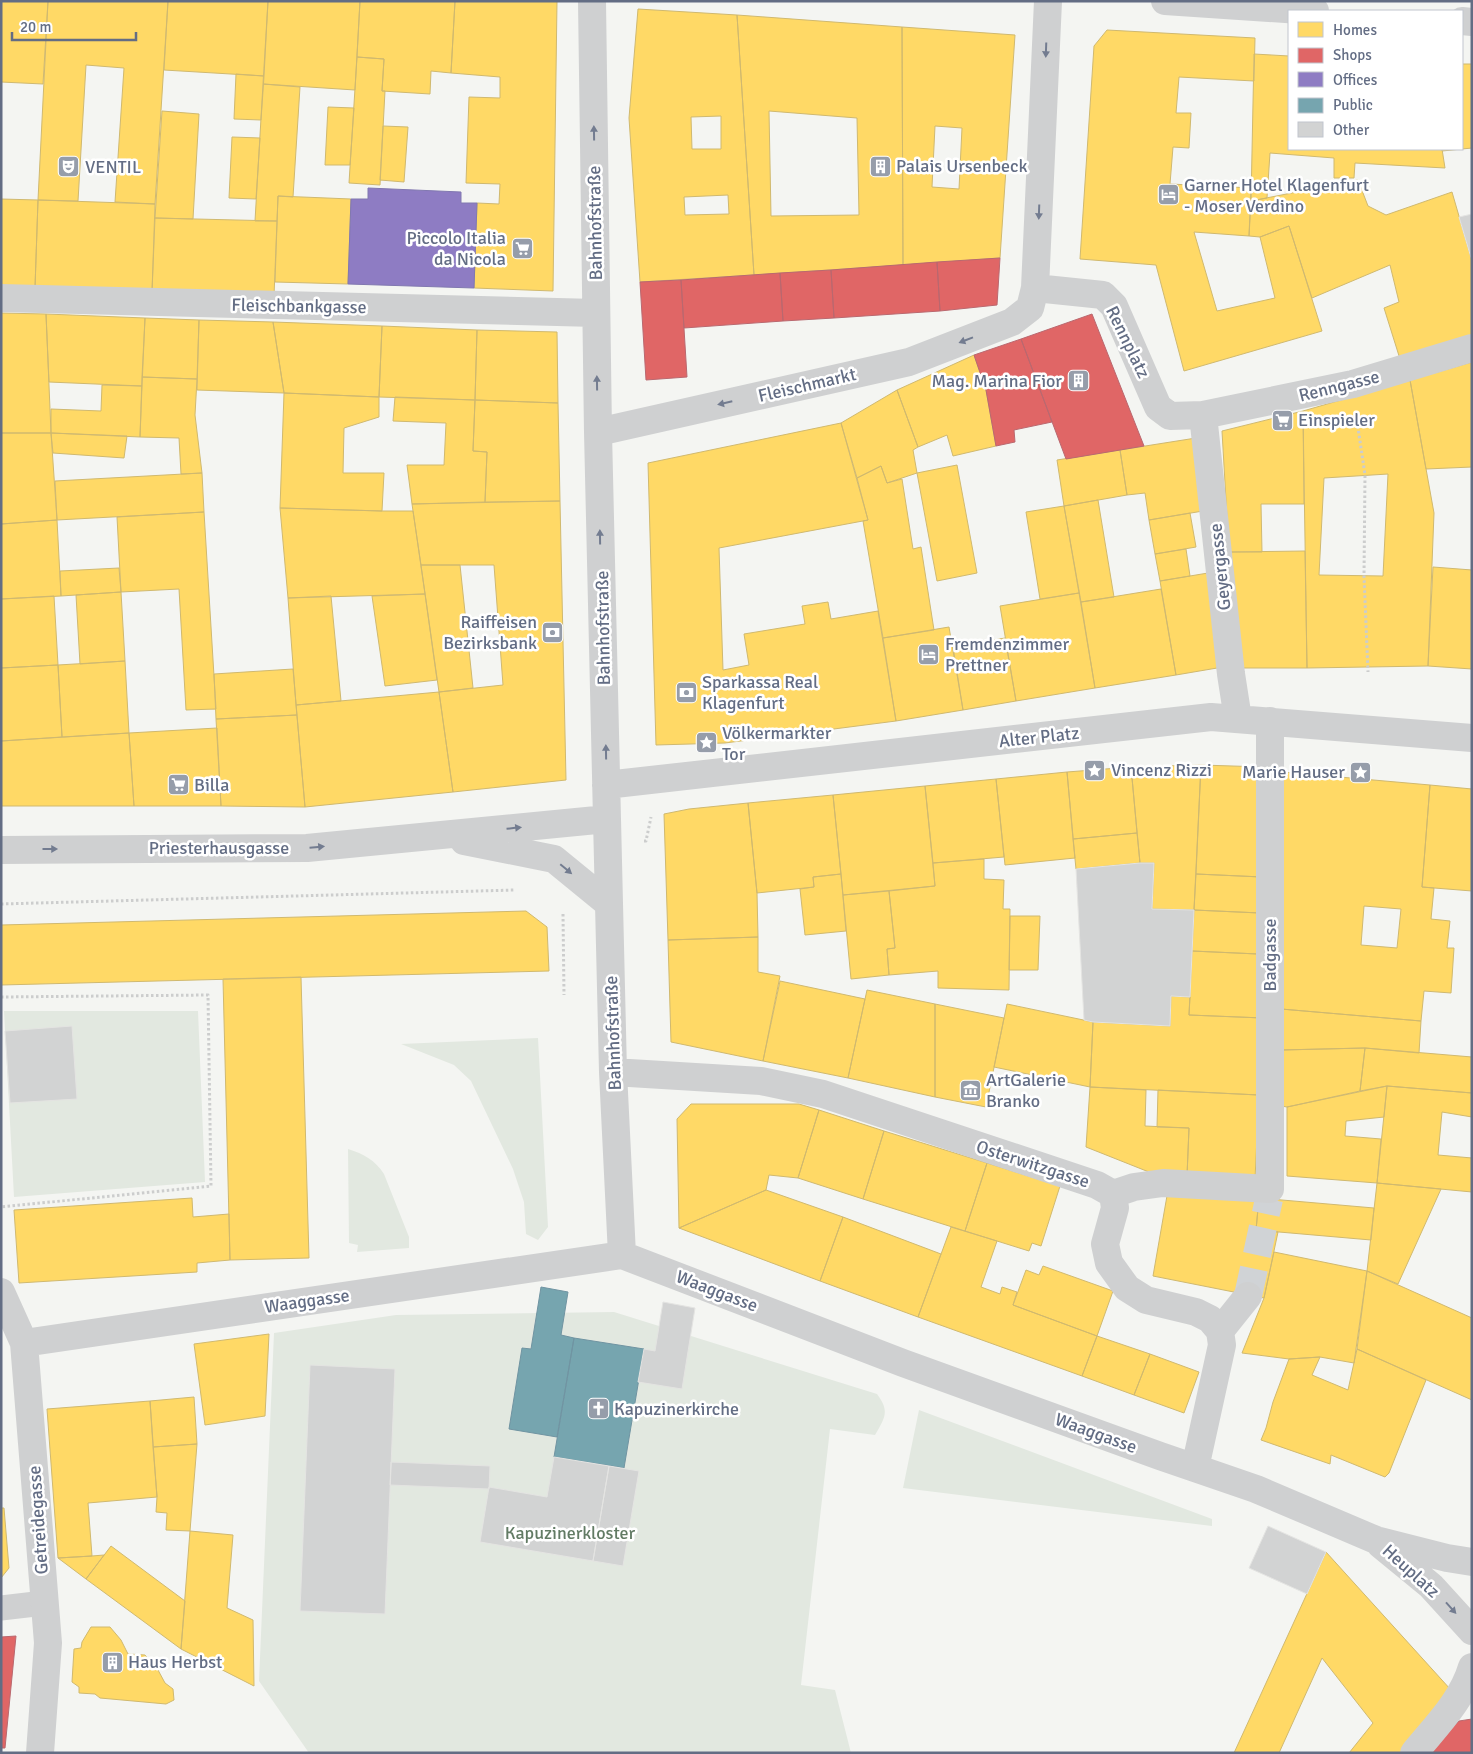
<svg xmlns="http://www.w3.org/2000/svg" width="1473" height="1754" font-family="Signika,sans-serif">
<rect width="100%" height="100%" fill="#f4f5f2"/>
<path fill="#e2e8e0" d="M4 1011H198L205 1182 14 1197Z
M538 1038 548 1227 538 1240 526 1234 524 1202 513 1169 471 1081 454 1065 401 1044Z
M348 1149C364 1154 375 1160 384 1174L409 1237V1248L357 1252 358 1245 349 1243Z
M614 1312 877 1394C890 1411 885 1418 875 1435L830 1429 801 1685 835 1690 851 1753H309L259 1681 274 1333 396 1315Z
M919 1410 1212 1519V1526L903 1488Z"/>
<path fill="#ffd966" stroke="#d0b96f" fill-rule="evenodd" d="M1 1H48L43 84 1 82Z
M48 1H168L155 204 115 202 124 68 86 65 78 201 38 200Z
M168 1H268L264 76 164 70Z
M268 1H360L355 90 263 84Z
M360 1H455L451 73 431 71 430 94 382 91 384 59 357 57Z
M455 1H557L553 291 474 288 477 203 499 204 500 184 466 183 469 97 500 98V77L451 73Z
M638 9 737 15 754 275 640 282 629 118ZM721 116V149H692L691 117ZM728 195 729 214 685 215 684 197Z
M737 15 902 27 903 265 754 275ZM769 111 857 118 859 215 771 216Z
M902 27 1015 35 1000 258 903 265ZM935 126 962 128 959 189 932 187Z
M1107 30 1255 38 1254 81 1179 77 1176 113H1191L1189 148 1173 147 1170 184 1251 188 1249 236 1194 232 1217 311 1275 298 1260 237 1289 226 1322 331 1184 371 1156 265 1080 259 1094 46Z
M1254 54 1289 56V149H1442L1445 168 1355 163 1354 178H1334V158L1270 153 1267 198 1251 201Z
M357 57 384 59 382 91H385L380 185 349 183Z
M1462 64H1472V148L1442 151V149H1462Z
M236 74 264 76 261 120 234 119Z
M263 84 300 87 293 197 278 196 277 221H255Z
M328 107 354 108 350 165H325Z
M162 111 199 114 193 219 155 218Z
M383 126 408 127 404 182 380 180Z
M232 137 260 138 256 199 229 198Z
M1358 180 1368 206 1386 215 1452 192 1472 261V337L1400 359 1384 308 1399 302 1390 265 1312 298 1289 226 1260 237 1249 236 1251 201Z
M278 196 351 199 348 284 275 282Z
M1 199 38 200 35 288 1 287Z
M38 200 155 204 152 292 35 288Z
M155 218 277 221 274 296 152 292Z
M1 313 46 314 51 433H1Z
M46 314 145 318 142 386 49 382Z
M145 318 199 320 197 379 142 377Z
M199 320 273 322 284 393 197 390Z
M273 322 382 326 379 397 284 393Z
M382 326 477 330 475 400 379 397Z
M477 330 557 332 558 403 475 400Z
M974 355 986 390 996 446 953 456 947 435 918 447 897 390Z
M1472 362V467L1426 469 1410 380Z
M142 377 197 379 195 415 202 473 181 474 179 438 140 437Z
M1410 380 1434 513 1428 666 1307 668 1303 411ZM1388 474 1383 576 1319 575 1324 478Z
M102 385 142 386 140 437 51 433V409L101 411Z
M897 390 918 447 913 450 917 473 887 483 881 466 857 478 841 423Z
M284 393 379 397V417L344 428 343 473H384L382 511 280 508Z
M395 397 475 400 473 451 487 452 485 502 412 504 407 465H444L446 423 393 421Z
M475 400 558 403 560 501 485 502 487 452 473 451Z
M1303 411 1304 504H1261L1262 552H1229L1222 431Z
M841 423 868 520 719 548 723 670 749 665 744 634 805 624 802 606 828 602 831 619 878 611 896 721 725 743 656 745 648 463Z
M1 433H51L57 520 1 524Z
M51 433 127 436 124 458 53 453Z
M1196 438 1209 510 1149 520 1145 493 1127 495 1120 450Z
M1120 450 1127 495 1064 506 1057 460Z
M957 465 977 573 937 581 917 473Z
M881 466 887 483 902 479 913 549 921 547 934 630 883 638 863 521 868 520 857 478Z
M202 473 204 512 57 520 55 481Z
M1098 500 1114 597 1081 602 1064 506Z
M560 501 566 780 453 792 439 692 503 685 494 565H421L412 504Z
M1064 506 1079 593 1040 599 1026 512Z
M280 508 382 511H413L425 594 288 598Z
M204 512 216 709 186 710 179 589 121 592 117 517Z
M1190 513 1196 547 1155 554 1149 520Z
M57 520 61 596 1 599V524Z
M1186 549 1190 576 1160 581 1155 554Z
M1305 551 1307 668H1237L1229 552Z
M421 565H460L473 688 439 692Z
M1433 567 1472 570V669L1428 666Z
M119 568 121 592 61 596 60 571Z
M1214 572 1223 667 1176 675 1160 581Z
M1161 589 1176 675 1095 688 1081 602Z
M121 592 125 661 80 664 76 595Z
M1079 593 1095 688 1016 701 1000 606Z
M425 594 437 680 385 686 372 596Z
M54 596 58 665 1 668V599Z
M331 596 341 701 296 705 288 598Z
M949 627 963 710 896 721 883 638Z
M1005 638 1016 701 963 710 953 647Z
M125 661 129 733 62 737 58 665Z
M58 665 62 737 1 741V668Z
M293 669 297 715 216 719 214 674Z
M439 692 453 792 305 807 296 705Z
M297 715 305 807 221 806 216 719Z
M217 728 221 806H134L129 733Z
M129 733 134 806H1V741Z
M1201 765 1264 767 1262 877 1196 874Z
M1201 765 1194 910 1152 909 1154 863H1140L1131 767Z
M1131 767 1137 833 1073 839 1067 772Z
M1067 772 1075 858 1005 865 996 779Z
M1283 772 1430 785 1422 887 1434 888 1431 919 1450 921 1447 948H1454L1451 993 1424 991 1421 1021 1281 1009ZM1364 906 1401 909 1397 948 1361 945Z
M996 779 1004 857 933 863 925 786Z
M1430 785 1472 789V891L1422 887Z
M925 786 935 886 843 895 833 795Z
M833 795 841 874 813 877 814 887 757 893 748 803Z
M748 803 757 893 758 937 668 940 664 814 689 809Z
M1137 833 1140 863 1076 869 1073 839Z
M984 859V879L1004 880 1003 909H1010L1009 990 938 988V971L889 975 887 949 895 948 889 891 935 886 933 863Z
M841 874 846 931 805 935 800 889 814 887 813 877Z
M1196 874 1262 877 1260 913 1194 910Z
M889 891 895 948 887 949 889 975 851 979 843 895Z
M1194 910 1260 913 1258 954 1192 951Z
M526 911 547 927 549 971 1 985V925Z
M1010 916H1040L1038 970H1009Z
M758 937V972L780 976 763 1061 671 1042 668 940Z
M1192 951 1258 954 1263 1018 1189 1015Z
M301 977 309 1258 230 1260 223 979Z
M780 981 865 999 848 1078 763 1061Z
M867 990 935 1004V1097L848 1078Z
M1171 996 1190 997 1189 1015 1263 1018 1259 1095 1090 1087 1093 1022 1170 1026Z
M935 1004 1004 1018 986 1107 935 1097Z
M1007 1004 1093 1022 1090 1087 994 1067Z
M1281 1009 1421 1021 1419 1053 1365 1048 1281 1050Z
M1365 1048 1360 1091 1287 1107 1281 1106V1050Z
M1365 1048 1472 1057V1093L1387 1086 1360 1091Z
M1387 1086 1472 1093V1117L1442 1112 1438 1155 1472 1158V1192L1377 1183Z
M1387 1086 1384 1117 1346 1121 1345 1136 1381 1139 1377 1183 1287 1176V1107Z
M1090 1087 1146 1090 1145 1126 1189 1128 1187 1176 1154 1174 1086 1147Z
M1158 1090 1259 1095 1255 1179 1187 1176 1189 1128 1157 1127Z
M691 1104H799L819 1110 798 1178 769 1175 766 1190 679 1228 677 1119Z
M819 1110 884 1131 863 1199 798 1178Z
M884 1131 987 1163 965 1231 863 1199Z
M987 1163 1060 1186 1041 1246 1032 1243 1029 1251 965 1231Z
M1377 1183 1441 1189 1398 1284 1367 1271Z
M766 1190 843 1217 820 1281 679 1228Z
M1168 1190 1259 1198 1256 1230 1278 1232 1264 1298 1153 1276Z
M192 1198 193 1217 229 1214 230 1260 197 1263V1272L19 1283 14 1210Z
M1259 1198 1374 1208 1371 1240 1256 1230Z
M843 1217 941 1254 918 1317 820 1281Z
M951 1227 997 1241 981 1287 1000 1294 1002 1287 1017 1292 1013 1305 1097 1336 1082 1376 918 1317Z
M1274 1252 1367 1271 1354 1363 1320 1357 1289 1359 1242 1353 1264 1298Z
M1043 1266 1113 1291 1097 1336 1013 1305 1026 1270 1039 1275Z
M1367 1271 1472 1318V1400L1357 1349Z
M269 1334 265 1416 205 1425 194 1344Z
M1097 1336 1150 1354 1134 1395 1082 1376Z
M1357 1349 1426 1380 1389 1473 1385 1477 1331 1455 1330 1464 1261 1440 1266 1428 1273 1402 1289 1359 1320 1357 1312 1375 1348 1390Z
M1150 1354 1199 1372 1184 1413 1134 1395Z
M194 1397 197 1444 153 1447 150 1401Z
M150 1401 157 1497 88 1503 92 1556 58 1558 47 1409Z
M197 1444 190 1531 166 1530 167 1513 156 1512 157 1497 153 1447Z
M1 1508H4L9 1568 1 1578Z
M190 1531 233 1535 227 1608 253 1620 254 1686 181 1649Z
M111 1546 185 1601 181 1649 86 1579Z
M1326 1552 1451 1690 1405 1753H1349L1373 1723 1322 1658 1279 1753H1234Z
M104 1555 86 1579 58 1558 92 1556Z
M91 1627H110L121 1640 128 1654 145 1655 158 1670 165 1683 173 1689 174 1700 166 1704 100 1698 95 1694 79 1693V1687L72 1682 74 1649 81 1648 82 1642Z"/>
<path fill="#e06666" stroke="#ba686f" d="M1000 258 997 305 940 311 937 262Z
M937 262 940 311 834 318 831 270Z
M831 270 834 318 783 321 780 273Z
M780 273 783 321 684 328 681 280Z
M681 280 687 377 646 380 640 282Z
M1092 314 1144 446 1066 459 1021 339Z
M1021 339 1052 422 1014 430 1015 442 996 446 986 390 974 355Z
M16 1636 5 1748H1V1637Z
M1472 1719V1753H1426L1459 1721Z"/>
<path fill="#8e7cc3" stroke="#8178b0" d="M368 188 461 192V203H477L474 288 348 284 351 199H368Z"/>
<path fill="#76a5af" stroke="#7094a2" d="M541 1287 568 1292 561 1335 574 1338 557 1437 509 1429 522 1348 531 1349Z
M574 1338 644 1349 624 1468 554 1457Z"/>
<path fill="#d2d3d3" stroke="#e4e4e2" d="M1472 214V261L1459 217Z
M1140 863H1154L1152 909 1194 910 1190 997 1171 996 1170 1026 1093 1022 1084 1020 1076 869Z
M72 1026 77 1099 10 1103 5 1031Z
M663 1302 695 1308 682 1389 638 1382 644 1349 655 1351Z
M310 1365 395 1369 385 1614 300 1611Z
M554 1457 609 1466 593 1561 480 1542 489 1487 547 1497Z
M391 1462 490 1466 489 1489 390 1485Z
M609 1466 639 1471 623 1566 593 1561Z
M1268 1526 1326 1552 1307 1594 1249 1568Z"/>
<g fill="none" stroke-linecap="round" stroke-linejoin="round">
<path stroke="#d0d3d6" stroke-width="28" stroke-dasharray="28 14" stroke-linecap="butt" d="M1248 1296 1269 1199"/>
<path stroke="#cccdcd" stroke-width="3" stroke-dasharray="2.5 2.5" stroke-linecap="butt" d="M1357 421 1365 475 1364 576 1368 672
M644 841H646L651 817
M1 904 515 890
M563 914 564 995
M1 997 208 995 211 1186 1 1207"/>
<path stroke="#cfd0d1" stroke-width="25" d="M1 1608 44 1603"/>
<path stroke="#cfd0d1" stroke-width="28" d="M592 1 598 432 607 819 613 1072 622 1255
M1165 1 1315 11
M1462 21 1472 22
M1035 288 1103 295 1114 306 1158 407 1170 416 1203 415 1353 384 1472 348
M1 298 596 313
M1203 415 1231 674 1238 719
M598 432 909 362 1012 322 1030 308 1035 288 1048 1
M606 785 1211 717 1472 738
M464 841 554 859 609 904
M1 850 307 848 607 819
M613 1072 761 1081 823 1094 1097 1185 1113 1194
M1113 1194 1134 1187 1163 1183 1270 1189V721
M1113 1194 1115 1208 1105 1244 1109 1263 1127 1288 1146 1300 1196 1312 1210 1319 1220 1331 1222 1345 1195 1468
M1 1292 24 1343 48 1643 40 1753
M1220 1331 1248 1296
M24 1343 622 1255 903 1363 1160 1456 1256 1489 1376 1540 1447 1558 1472 1562
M1381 1545 1431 1586 1472 1631
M1414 1753C1436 1726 1462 1701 1472 1667"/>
</g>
<defs><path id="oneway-solid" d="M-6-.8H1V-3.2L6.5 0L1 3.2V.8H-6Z" transform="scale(1.25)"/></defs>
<g fill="#737c90">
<use href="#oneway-solid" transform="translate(1046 50) rotate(92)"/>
<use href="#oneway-solid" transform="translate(594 133) rotate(-91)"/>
<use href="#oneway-solid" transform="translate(1039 212) rotate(92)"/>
<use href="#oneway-solid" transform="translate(966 340) rotate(159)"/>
<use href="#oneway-solid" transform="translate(597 383) rotate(-91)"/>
<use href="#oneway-solid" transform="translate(725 403) rotate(167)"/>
<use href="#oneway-solid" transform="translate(600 537) rotate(-91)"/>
<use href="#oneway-solid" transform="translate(606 752) rotate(-91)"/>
<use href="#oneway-solid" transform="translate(514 828) rotate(-6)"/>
<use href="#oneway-solid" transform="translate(317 847) rotate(-5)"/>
<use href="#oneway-solid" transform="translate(50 849)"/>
<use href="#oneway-solid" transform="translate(566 869) rotate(40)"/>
<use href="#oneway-solid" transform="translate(1451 1608) rotate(48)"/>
</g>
<defs>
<symbol id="building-square" viewBox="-11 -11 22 22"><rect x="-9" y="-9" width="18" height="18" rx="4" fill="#969daa" stroke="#fff"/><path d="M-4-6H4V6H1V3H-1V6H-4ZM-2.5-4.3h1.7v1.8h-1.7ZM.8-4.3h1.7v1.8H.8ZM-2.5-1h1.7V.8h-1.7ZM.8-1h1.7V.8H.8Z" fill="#fff"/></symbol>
<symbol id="theatre-square" viewBox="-11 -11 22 22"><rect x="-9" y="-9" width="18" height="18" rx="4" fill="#969daa" stroke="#fff"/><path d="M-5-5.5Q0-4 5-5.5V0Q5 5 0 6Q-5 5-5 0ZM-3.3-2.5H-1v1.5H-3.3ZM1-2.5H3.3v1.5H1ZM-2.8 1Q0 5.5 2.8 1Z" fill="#fff"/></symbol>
<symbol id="hotel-square" viewBox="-11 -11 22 22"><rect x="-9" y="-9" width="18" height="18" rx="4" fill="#969daa" stroke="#fff"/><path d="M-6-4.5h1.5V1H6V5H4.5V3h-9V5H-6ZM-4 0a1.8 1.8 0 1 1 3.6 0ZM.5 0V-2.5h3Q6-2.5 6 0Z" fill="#fff"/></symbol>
<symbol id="supermarket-square" viewBox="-11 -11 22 22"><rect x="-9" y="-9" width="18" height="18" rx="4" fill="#969daa" stroke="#fff"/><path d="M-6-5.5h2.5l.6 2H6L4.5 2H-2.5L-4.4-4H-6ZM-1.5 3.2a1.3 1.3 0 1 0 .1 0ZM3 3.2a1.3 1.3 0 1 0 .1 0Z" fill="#fff"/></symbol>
<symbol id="bank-square" viewBox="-11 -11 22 22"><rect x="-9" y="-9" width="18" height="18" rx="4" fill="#969daa" stroke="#fff"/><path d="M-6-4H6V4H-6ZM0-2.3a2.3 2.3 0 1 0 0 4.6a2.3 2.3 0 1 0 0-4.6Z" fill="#fff"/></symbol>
<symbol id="sight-square" viewBox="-11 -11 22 22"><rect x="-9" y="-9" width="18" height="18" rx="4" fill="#969daa" stroke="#fff"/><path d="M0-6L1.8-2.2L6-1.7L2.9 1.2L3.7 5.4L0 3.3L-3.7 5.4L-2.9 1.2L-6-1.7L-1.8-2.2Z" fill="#fff"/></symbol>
<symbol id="museum-square" viewBox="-11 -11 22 22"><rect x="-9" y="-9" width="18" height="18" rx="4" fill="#969daa" stroke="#fff"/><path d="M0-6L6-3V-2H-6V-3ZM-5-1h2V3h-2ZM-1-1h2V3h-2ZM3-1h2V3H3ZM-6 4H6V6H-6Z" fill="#fff"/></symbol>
<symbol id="church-square" viewBox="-11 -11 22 22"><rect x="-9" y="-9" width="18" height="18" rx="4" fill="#969daa" stroke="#fff"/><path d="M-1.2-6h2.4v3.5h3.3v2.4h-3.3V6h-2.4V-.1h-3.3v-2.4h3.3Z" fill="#fff"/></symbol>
</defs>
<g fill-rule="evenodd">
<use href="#building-square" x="868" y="154" width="25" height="25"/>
<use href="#theatre-square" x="56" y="154" width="25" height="25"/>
<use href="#hotel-square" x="1156" y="182" width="25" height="25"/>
<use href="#supermarket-square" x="510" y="236" width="25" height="25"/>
<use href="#building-square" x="1066" y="368" width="25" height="25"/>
<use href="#supermarket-square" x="1270" y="408" width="25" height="25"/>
<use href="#bank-square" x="540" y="620" width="25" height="25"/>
<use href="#hotel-square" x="916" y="642" width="25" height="25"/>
<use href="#bank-square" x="674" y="680" width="25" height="25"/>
<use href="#sight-square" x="694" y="730" width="25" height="25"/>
<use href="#sight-square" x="1082" y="758" width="25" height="25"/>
<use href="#sight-square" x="1348" y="760" width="25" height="25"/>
<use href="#supermarket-square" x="166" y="772" width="25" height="25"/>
<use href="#museum-square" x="958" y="1078" width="25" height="25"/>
<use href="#church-square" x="586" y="1396" width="25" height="25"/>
<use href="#building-square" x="100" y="1650" width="25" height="25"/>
</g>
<g text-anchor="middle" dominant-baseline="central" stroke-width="5" stroke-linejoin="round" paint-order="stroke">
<g font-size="18" fill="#636d84" stroke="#fff" text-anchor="start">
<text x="896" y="166">Palais Ursenbeck</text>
<text x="85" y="167">VENTIL</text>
<text x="1184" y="185">Garner Hotel Klagenfurt<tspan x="1184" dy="21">- Moser Verdino</tspan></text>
<text x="506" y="238" text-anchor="end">Piccolo Italia<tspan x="506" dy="21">da Nicola</tspan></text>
<text x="1062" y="381" text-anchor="end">Mag. Marina Fior</text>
<text x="1298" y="420">Einspieler</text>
<text x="537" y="622" text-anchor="end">Raiffeisen<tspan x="537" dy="21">Bezirksbank</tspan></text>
<text x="945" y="644">Fremdenzimmer<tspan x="945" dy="21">Prettner</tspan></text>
<text x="702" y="682">Sparkassa Real<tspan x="702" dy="21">Klagenfurt</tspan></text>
<text x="722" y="733">Völkermarkter<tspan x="722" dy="21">Tor</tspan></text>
<text x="1111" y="770">Vincenz Rizzi</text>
<text x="1345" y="772" text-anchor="end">Marie Hauser</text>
<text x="194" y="785">Billa</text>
<text x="986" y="1080">ArtGalerie<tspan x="986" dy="21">Branko</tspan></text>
<text x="614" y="1409">Kapuzinerkirche</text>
<text x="128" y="1662">Haus Herbst</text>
</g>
<g font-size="18" fill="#636d84" stroke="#fff">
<text transform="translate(595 223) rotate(-91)">Bahnhofstraße</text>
<text transform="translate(299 306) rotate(1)">Fleischbankgasse</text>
<text transform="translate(1128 342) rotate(64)">Rennplatz</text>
<text transform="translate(807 385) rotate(-13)">Fleischmarkt</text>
<text transform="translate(1339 386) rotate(-14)">Renngasse</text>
<text transform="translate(1220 567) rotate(-96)">Geyergasse</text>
<text transform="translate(603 628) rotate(-91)">Bahnhofstraße</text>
<text transform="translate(1039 737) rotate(-6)">Alter Platz</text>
<text x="219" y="848">Priesterhausgasse</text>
<text transform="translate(1270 955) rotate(-90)">Badgasse</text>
<text transform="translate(613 1033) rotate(-92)">Bahnhofstraße</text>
<text transform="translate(1033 1164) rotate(18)">Osterwitzgasse</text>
<text transform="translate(717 1291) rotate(21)">Waaggasse</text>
<text transform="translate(307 1301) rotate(-8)">Waaggasse</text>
<text transform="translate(1096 1433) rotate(20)">Waaggasse</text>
<text transform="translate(38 1520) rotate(-94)">Getreidegasse</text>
<text transform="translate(1411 1571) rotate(42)">Heuplatz</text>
</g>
<g font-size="18" fill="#627b64" stroke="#fff">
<text x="570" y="1533">Kapuzinerkloster</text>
</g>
</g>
<rect width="1473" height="1754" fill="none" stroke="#636d84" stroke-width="5"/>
<rect x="1288" y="10" width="175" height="140" fill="#ffffff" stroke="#c1c5ce"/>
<rect x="1298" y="22" width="25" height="15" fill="#ffd966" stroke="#c1c5ce"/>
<text x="1333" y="35" font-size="15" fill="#636d84">Homes</text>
<rect x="1298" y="48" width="25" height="15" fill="#e06666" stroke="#c1c5ce"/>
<text x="1333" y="60" font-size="15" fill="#636d84">Shops</text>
<rect x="1298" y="72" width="25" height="15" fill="#8e7cc3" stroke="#c1c5ce"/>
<text x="1333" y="85" font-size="15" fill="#636d84">Offices</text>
<rect x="1298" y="98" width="25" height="15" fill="#76a5af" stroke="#c1c5ce"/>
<text x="1333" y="110" font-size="15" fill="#636d84">Public</text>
<rect x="1298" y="122" width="25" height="15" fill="#d2d3d3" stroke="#c1c5ce"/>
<text x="1333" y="135" font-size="15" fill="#636d84">Other</text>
<path d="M12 32v8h124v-8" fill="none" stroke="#636d84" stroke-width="2.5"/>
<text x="20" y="32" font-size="15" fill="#636d84" stroke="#ffffff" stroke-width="4" paint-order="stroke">20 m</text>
</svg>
